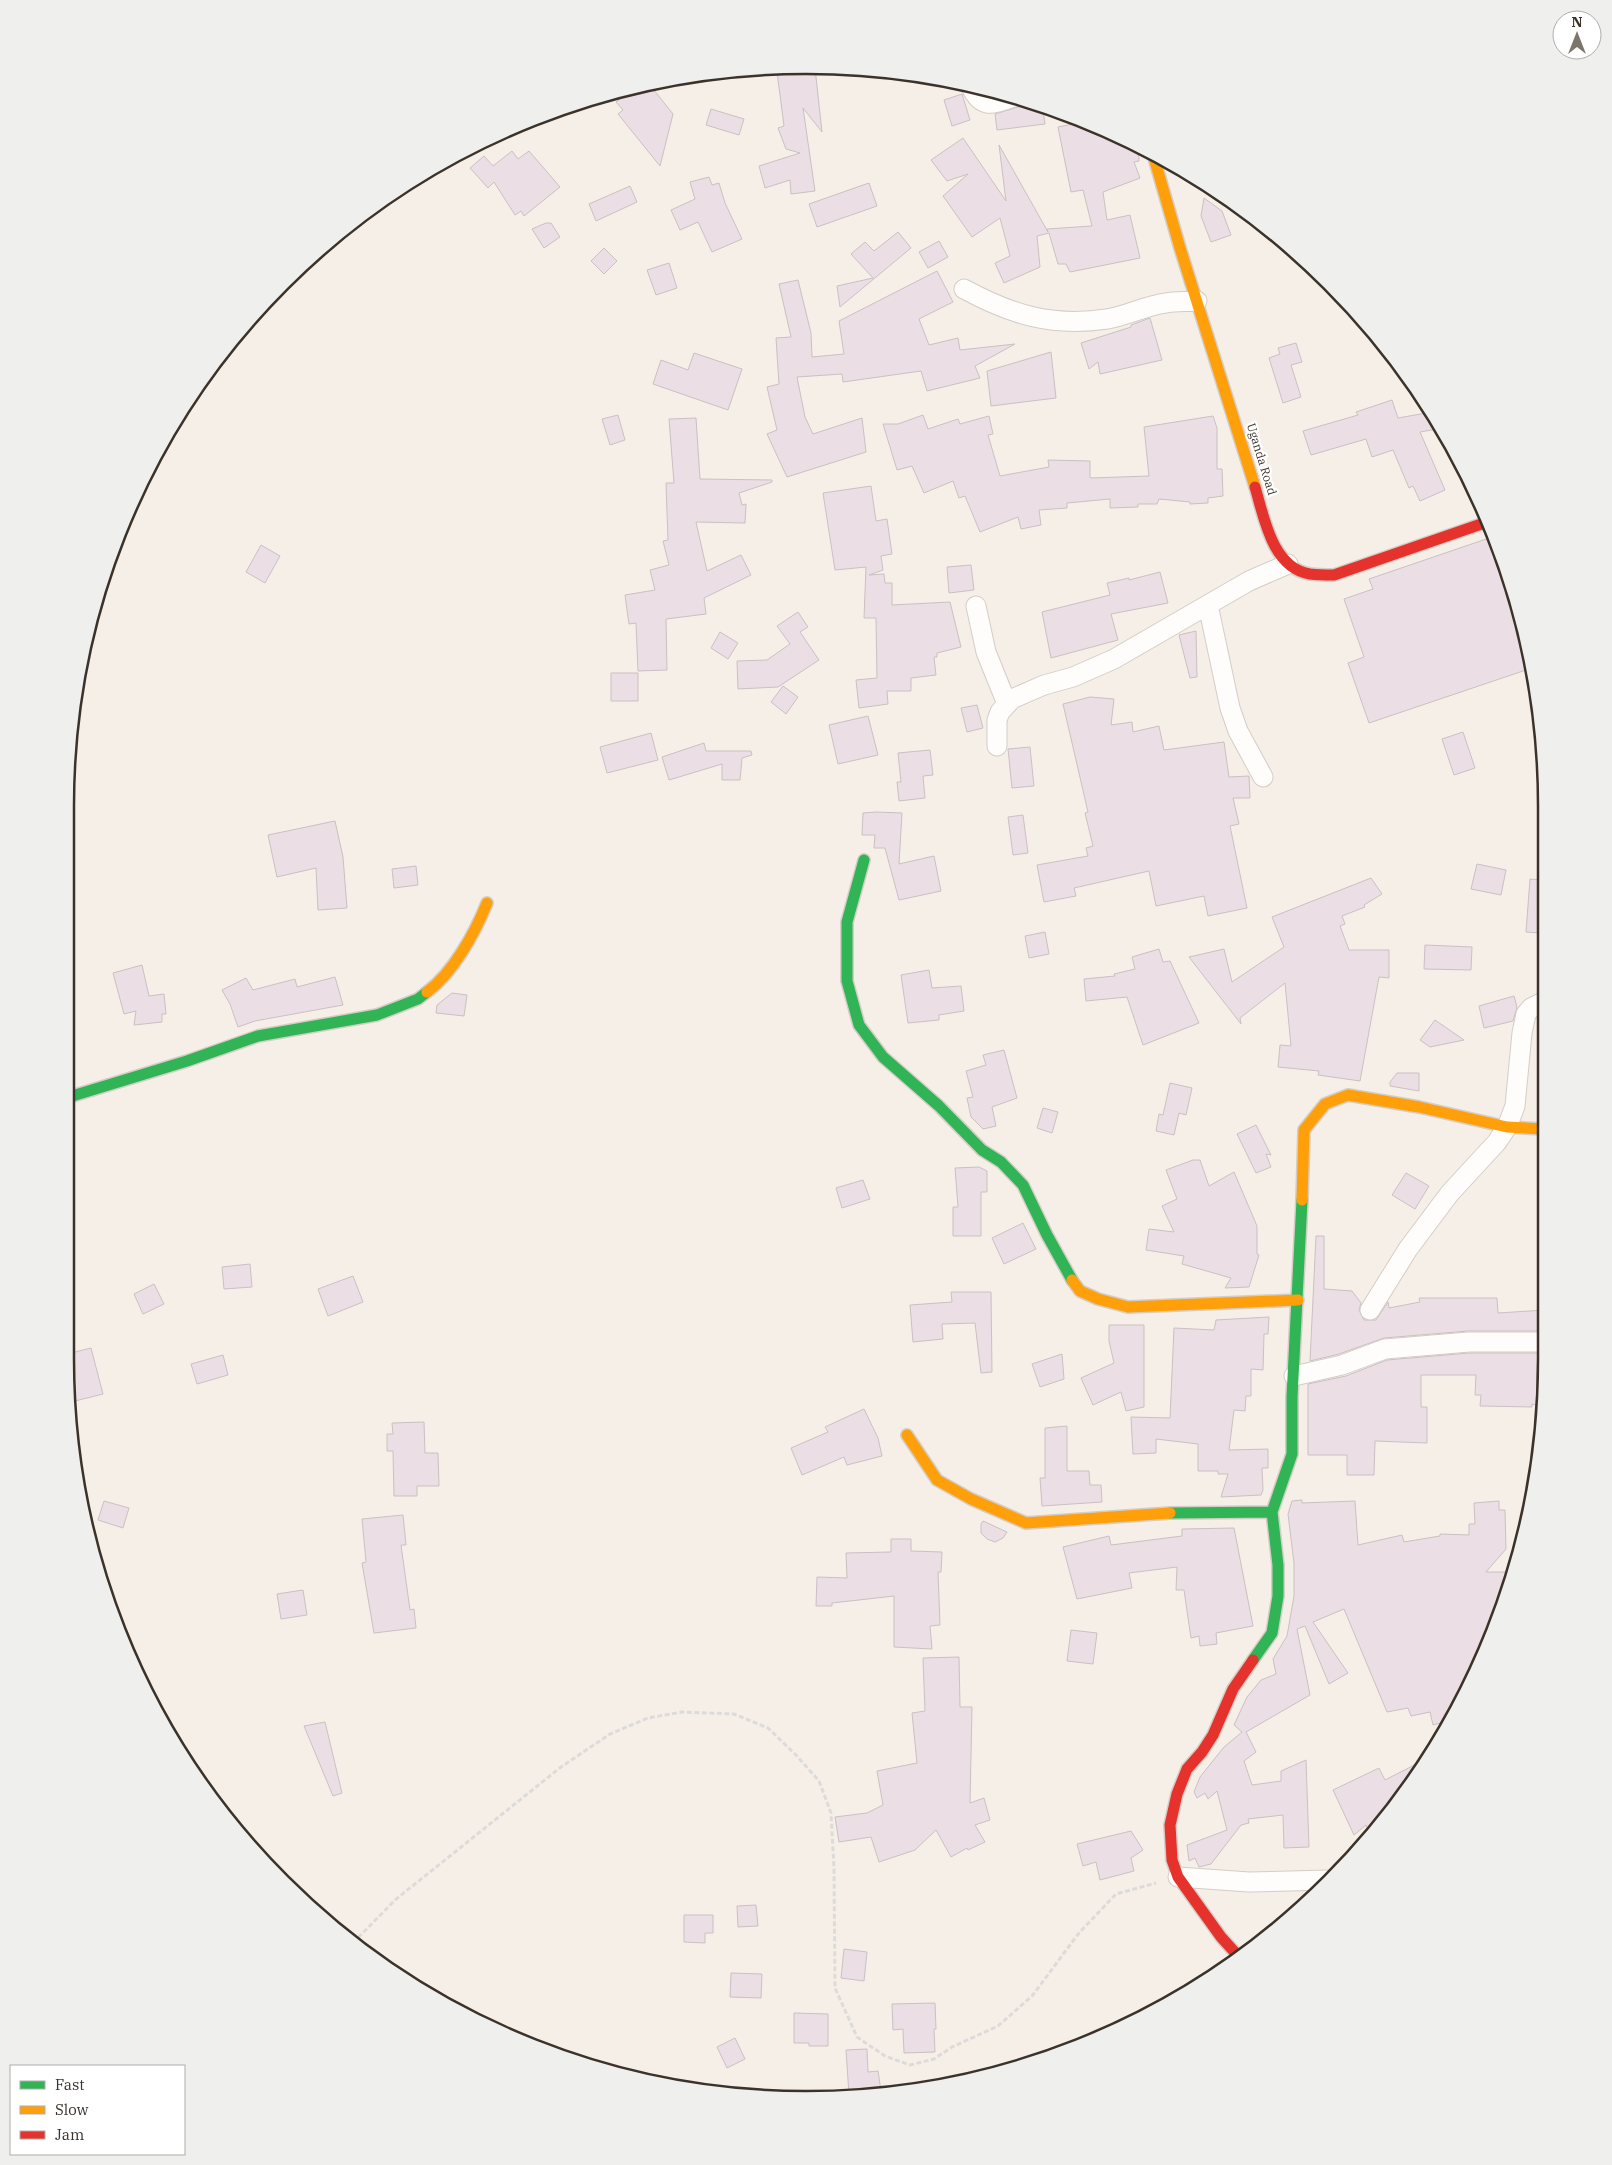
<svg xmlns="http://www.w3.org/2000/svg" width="1612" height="2165" font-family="'IBM Plex Serif',serif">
<rect width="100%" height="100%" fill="#f6efe8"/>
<path fill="#ebdee4" stroke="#c9c1c2" d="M808 68H815L822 132 803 108 815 191 791 194 790 180 765 188 759 166 800 153 786 149 778 128 784 126 777 72Z
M649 84 673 114 660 166 618 114 623 110 616 102 636 87Z
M962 94 970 120 952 126 944 100Z
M1042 104 1045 124 997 130 995 114 1018 107Z
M711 109 744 119 739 135 706 125Z
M1083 122 1138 147 1139 161 1134 162 1140 178 1103 192 1107 220 1130 215 1140 258 1070 272 1066 264H1058L1049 233 1037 236 1040 267 1004 283 995 263 1010 256 1000 218 972 237 943 196 968 174 947 181 931 160 963 138 1006 201 999 145 1048 232 1047 229 1092 226 1083 190 1071 192 1058 127Z
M512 151 518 159 529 151 560 187 524 216 521 211 515 215 494 182 488 188 470 168 484 156 493 166Z
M709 177 712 185 719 183 725 203 742 239 712 252 698 222 680 230 671 210 695 199 690 182Z
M869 183 877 206 817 227 809 204Z
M630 186 637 202 596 221 589 204Z
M1204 198 1222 211 1231 235 1211 242 1201 216Z
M546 223H551L560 237 544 248 532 229Z
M898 232 911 248 840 307 837 286 873 278 851 254 865 242 874 251Z
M939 241 948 257 928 268 919 252Z
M604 248 617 261 604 274 591 261Z
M669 263 677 288 656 295 647 270Z
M937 271 953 302 919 319 929 345 958 338 960 350 1015 344 975 366 980 378 927 391 921 371 843 382 842 374 797 377 805 417 813 434 862 418 866 452 787 477 767 434 777 430 767 387 779 384 776 338 791 337 779 284 798 280 811 333 812 357 844 354 839 321Z
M1150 318 1162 360 1100 374 1098 362 1089 369 1081 343 1131 327V325Z
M1296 343 1302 362 1291 365 1301 397 1283 403 1269 358 1280 354 1278 348Z
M1051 352 1056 398 991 406 987 371Z
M694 353 742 369 728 410 653 384 661 360 688 370Z
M1392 400 1398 418 1432 412 1443 428 1420 432 1445 490 1420 501 1413 486 1409 488 1393 450 1372 457 1366 439 1311 455 1303 431 1358 415 1356 412Z
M618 415 625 440 610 445 602 419Z
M923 415 928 429 958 419 960 424 989 416 993 434 988 435 1000 476 1049 467 1048 460 1090 461V478L1149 476 1144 427 1213 416 1217 428V469H1222L1223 496 1208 498V503L1190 504V502L1159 499 1157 504H1138V507L1110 508V499L1067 503V508L1039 510 1041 525 1021 529 1018 517 980 532 965 496 959 498 953 481 924 493 912 466 897 470 883 424H898Z
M696 418 700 479 772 480V482L739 493 742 505 746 504 745 523 696 522 707 571 741 555 751 575 704 598 706 614 666 619 667 670 638 671 636 623 629 624 625 595 655 590 650 570 669 565 663 541 668 540 666 483H674L669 419Z
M871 486 876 521 887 519 892 554 881 556 883 570 869 575 884 574 885 583H892V605L950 602 961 647 937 653V657H934L936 675 911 678V691H887L888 704 859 708 856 680 877 678 876 618H864L866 567 835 570 823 493Z
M1495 536 1522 614 1532 668 1369 723 1348 663 1364 657 1344 599 1373 589 1369 579Z
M261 545 280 556 265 583 246 572Z
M971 565 974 590 949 593 947 567Z
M1160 572 1168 603 1111 614 1118 640 1051 658 1042 612 1110 595 1107 583 1129 578V580Z
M798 612 808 627 800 632 819 660 778 687 738 689 737 661 767 660 790 644 777 626Z
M1196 631 1197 677 1190 678 1179 635Z
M720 632 738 643 728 659 711 648Z
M611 673H638V701H611Z
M783 686 798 697 786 714 771 702Z
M1090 697 1114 699 1111 725 1132 722 1133 732 1159 726 1164 750 1224 742 1229 777 1249 776 1250 798H1233L1239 824 1230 826 1247 908 1208 916 1204 896 1156 906 1149 871 1074 888 1076 896 1044 902 1037 865 1088 856 1086 848 1093 846 1085 813 1088 812 1063 704Z
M977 705 983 728 967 732 961 708Z
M868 716 878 755 838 764 829 725Z
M1463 732 1475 768 1454 775 1442 739Z
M651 733 658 760 607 773 600 747Z
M704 743 706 751H751L752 755 742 758 740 780H722V764L669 780 662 757Z
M1030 747 1034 786 1012 788 1008 749Z
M930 750 933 775 923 776 925 798 899 801 897 782H901L898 753Z
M876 812 902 813 899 864 934 856 941 891 899 900 885 848H874L875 835H862L863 813Z
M1023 815 1028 853 1013 855 1008 817Z
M335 821 343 857 347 908 318 910 316 868 277 877 268 835Z
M1477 864 1506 870 1501 895 1471 889Z
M416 866 418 885 394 888 392 869Z
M1371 878 1382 894 1364 905 1365 907 1342 916 1345 924 1340 926 1349 950H1389V978L1379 977 1360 1081 1318 1075 1319 1071 1278 1067 1280 1045 1291 1046 1285 983 1240 1018 1241 1024 1189 957 1224 949 1232 982 1284 947 1272 917Z
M1530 879 1542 880V933L1526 932Z
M1045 932 1049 954 1029 958 1025 936Z
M1425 945 1472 947 1471 970 1424 969Z
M1159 949 1163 962 1170 961 1199 1023 1143 1045 1127 997 1086 1001 1084 979 1115 976 1114 974 1135 969 1132 957Z
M142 965 149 996 164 994 166 1014H162V1022L134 1025 136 1011 124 1014 113 973Z
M929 970 932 988 961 986 964 1011 939 1015V1020L908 1023 901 975Z
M335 977 343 1005 255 1021 238 1027 230 1004 222 990 246 978 253 990 295 979 297 987Z
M452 993 467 995 464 1016 436 1013 437 1005Z
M1514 996 1517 1007 1513 1021 1484 1028 1479 1006Z
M1435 1020 1464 1040 1430 1047 1420 1040Z
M1004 1050 1017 1098 992 1107 996 1126 983 1129 971 1117 967 1098 973 1097 966 1071 986 1065 983 1055Z
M1397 1073H1419V1091L1390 1086V1082Z
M1170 1083 1192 1088 1186 1115 1179 1113 1174 1135 1156 1131 1159 1114 1163 1115Z
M1043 1108 1058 1112 1052 1133 1037 1128Z
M1256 1125 1271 1155 1266 1154 1271 1167 1256 1173 1237 1134Z
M1193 1160H1200L1209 1186 1234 1172 1257 1226V1254L1259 1255 1249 1287 1225 1288 1231 1278 1182 1264 1184 1256 1146 1250 1149 1229 1174 1232 1162 1206 1177 1199 1166 1170Z
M979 1167 987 1171V1192H981V1236H953V1207H958L955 1168Z
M1406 1173 1429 1186 1415 1209 1392 1195Z
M863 1180 870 1199 842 1208 836 1188Z
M1023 1223 1036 1249 1004 1264 992 1238Z
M1316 1236H1324V1289L1352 1291 1361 1303 1359 1310 1364 1320H1376L1388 1302 1389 1308 1420 1302 1419 1298H1497L1498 1313 1545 1310V1331H1468L1384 1338 1339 1354 1310 1361Z
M250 1264 252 1287 224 1289 222 1267Z
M353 1276 363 1302 328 1316 318 1289Z
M154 1284 164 1304 143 1314 134 1294Z
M951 1292H991L992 1372 981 1373 975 1323 942 1324 943 1339 913 1342 910 1305 952 1302Z
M1269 1317 1268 1334H1264L1263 1370 1251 1369V1396H1246L1245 1411 1234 1410 1229 1450 1268 1449V1468H1262L1263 1490 1261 1495 1221 1497 1228 1474H1218V1471H1198V1444L1156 1439V1453L1133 1454 1131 1417 1170 1418 1174 1328 1214 1330 1216 1320Z
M1109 1325H1144V1407L1126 1411 1121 1392 1093 1405 1081 1378 1114 1363 1109 1341Z
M91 1348 103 1394 71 1402V1353Z
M1469 1353H1545V1408L1532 1404V1407L1480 1406 1481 1395H1475L1476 1375H1421V1407H1427V1443L1375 1441 1374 1475H1347V1455H1308V1384L1346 1376 1387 1360Z
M1062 1354 1064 1379 1040 1387 1032 1364Z
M223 1355 228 1375 197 1384 191 1364Z
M864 1409 878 1438 882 1456 847 1465 844 1457 802 1475 791 1448 828 1432 825 1427Z
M424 1422 425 1453H438L439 1486H417V1496H394L393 1451H387V1434H393L392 1423Z
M1067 1426V1471H1089L1090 1485H1101L1102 1502 1042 1506 1040 1478H1045V1428Z
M1302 1500V1503L1355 1501 1358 1545 1402 1535 1404 1542 1440 1536V1534L1469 1535V1524H1475L1474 1503 1499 1501V1510H1505L1506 1549 1486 1572H1514L1508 1597 1452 1720 1433 1725 1430 1712 1411 1716 1408 1708 1387 1712 1344 1609 1313 1622 1348 1673 1329 1684 1305 1626 1297 1629 1310 1695 1246 1732 1256 1752 1244 1761 1252 1785 1281 1781V1771L1306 1760 1309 1847 1284 1848 1283 1815 1248 1819 1249 1823 1241 1825 1211 1864 1199 1867 1195 1858 1189 1861 1187 1845 1227 1830 1217 1791 1208 1799 1205 1793 1197 1798 1194 1792 1200 1777 1224 1747 1242 1732 1234 1725 1247 1697 1261 1680 1276 1674 1273 1659 1287 1636 1294 1596V1563L1288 1514 1292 1501Z
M104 1501 129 1508 123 1528 98 1520Z
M403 1515 406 1545H401L410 1610 414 1609 416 1628 374 1633 362 1563 366 1562 362 1519Z
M983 1521 1007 1532 1003 1538 995 1542 987 1539 981 1533V1524Z
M1234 1528 1253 1626 1216 1633 1217 1644 1200 1646 1199 1636 1191 1638 1184 1590H1176L1177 1567 1129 1573 1132 1588 1077 1599 1063 1547 1109 1536 1111 1545 1182 1536V1529Z
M891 1539H911V1551L942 1552 941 1572H938L940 1625 930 1626 932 1649 894 1647V1596L832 1603V1606H816L817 1577 847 1578 846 1553 891 1552Z
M303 1590 307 1615 281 1619 277 1594Z
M1071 1630 1097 1633 1093 1664 1067 1661Z
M959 1657 960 1707H972L970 1803 984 1798 990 1820 975 1825 985 1842 968 1850 967 1848 951 1857 936 1830 915 1850 879 1862 871 1837 839 1842 835 1817 867 1813 883 1805 877 1771 917 1763 912 1713 925 1711 923 1658Z
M325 1722 342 1793 333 1796 304 1726Z
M1426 1759 1370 1837 1366 1825 1354 1835 1333 1790 1379 1768 1385 1780Z
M1131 1831 1143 1850 1131 1858 1134 1871 1100 1880 1096 1862 1083 1866 1077 1844Z
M756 1905 758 1926 738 1927 737 1906Z
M684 1915H713V1933H705V1943L684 1942Z
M844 1949 867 1952 864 1981 841 1978Z
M731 1973 762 1974 761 1998 730 1997Z
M935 2003 936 2029H934L935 2052 904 2053 903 2029 893 2030 892 2004Z
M794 2013 828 2014V2046H809V2043H794Z
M735 2038 745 2059 727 2068 717 2047Z
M867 2049 868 2072 878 2071 881 2091 849 2095 846 2050Z"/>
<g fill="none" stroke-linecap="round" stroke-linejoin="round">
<defs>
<path id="street" d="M971 87C982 110 993 104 1014 97
M964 289C1012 315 1052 327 1107 319 1127 316 1147 305 1166 303 1176 301 1187 302 1197 301
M1208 605 1230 708 1238 731 1263 777
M976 606 986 652 1007 704
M997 746V720L1000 712 1012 699 1044 685 1073 677 1114 659 1249 581 1288 564
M1370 1310 1408 1249 1450 1193 1497 1142 1507 1127 1515 1106 1522 1033 1526 1014 1531 1008 1543 1002
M1294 1376 1342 1365 1385 1349 1469 1342H1545
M1178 1877 1249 1882 1328 1880"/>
<path id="fast" d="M864 860 847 922V981L859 1025 883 1057 939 1106 982 1150 1001 1162 1023 1185 1047 1235 1072 1280
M69 1097 187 1061 258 1036 377 1015 418 999 427 992
M1170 1513 1272 1512
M1253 1660 1272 1633 1278 1596V1565L1272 1512 1292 1454V1397L1302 1200"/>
<path id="slow" d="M1153 154 1180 248 1255 487
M427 992C453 973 475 933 487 903
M1302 1200 1304 1130 1325 1104 1348 1095 1419 1107 1507 1127 1543 1129
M1072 1280 1080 1291 1098 1299 1128 1307 1298 1300
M907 1435 937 1480 971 1499 1026 1523 1170 1513"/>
<path id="jam" d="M1255 487C1264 517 1272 568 1310 574 1318 575 1326 575 1334 575L1490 521
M1240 1958 1221 1937 1178 1877 1172 1860 1170 1825 1177 1794 1187 1769 1202 1752 1213 1735 1233 1689 1253 1660"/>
</defs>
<use href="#street" stroke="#d4cdc6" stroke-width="21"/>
<use href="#fast" stroke="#d4cdc6" stroke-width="14"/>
<use href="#slow" stroke="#d4cdc6" stroke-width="14"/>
<use href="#jam" stroke="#d4cdc6" stroke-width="14"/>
<path stroke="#dddbd9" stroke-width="3" stroke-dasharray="5 2.5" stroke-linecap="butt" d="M353 1943 395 1900 561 1767 610 1734 648 1718 682 1712 734 1714 768 1728 796 1755 819 1781 831 1813 834 1869 835 1988 857 2037 885 2056 910 2065 934 2059 952 2047 998 2026 1032 1996 1079 1933 1116 1894 1156 1883"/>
<use href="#street" stroke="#fefdfc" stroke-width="19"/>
<use href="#fast" stroke="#30b455" stroke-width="11"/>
<use href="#slow" stroke="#ff9f0a" stroke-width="11"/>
<use href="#jam" stroke="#e5322d" stroke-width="11"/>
</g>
<g text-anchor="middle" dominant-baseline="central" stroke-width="4.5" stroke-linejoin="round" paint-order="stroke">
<g font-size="12" fill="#3b332a" stroke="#fff">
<text transform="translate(1262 459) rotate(73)">Uganda Road</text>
</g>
</g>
<path d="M0 0H1612V2165H0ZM806 74H806A732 732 0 0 1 1538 806V1359A732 732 0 0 1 806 2091H806A732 732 0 0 1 74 1359V806A732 732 0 0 1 806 74Z" fill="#efefee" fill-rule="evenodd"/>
<path fill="none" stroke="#3b332a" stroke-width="2.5" d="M806 74H806A732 732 0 0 1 1538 806V1359A732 732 0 0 1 806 2091H806A732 732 0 0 1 74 1359V806A732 732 0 0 1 806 74Z"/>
<rect x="10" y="2065" width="175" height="90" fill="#ffffff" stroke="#b1adaa"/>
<rect x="20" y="2081" width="25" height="8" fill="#30b455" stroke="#b1adaa"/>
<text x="55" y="2090" font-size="15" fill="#3b332a">Fast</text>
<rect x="20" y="2106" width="25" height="8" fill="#ff9f0a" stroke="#b1adaa"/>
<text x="55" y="2115" font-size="15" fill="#3b332a">Slow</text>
<rect x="20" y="2131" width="25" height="8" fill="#e5322d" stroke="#b1adaa"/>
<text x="55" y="2140" font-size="15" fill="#3b332a">Jam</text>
<g transform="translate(1577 35)"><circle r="24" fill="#ffffff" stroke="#b1adaa"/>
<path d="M0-4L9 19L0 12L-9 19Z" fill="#7c756c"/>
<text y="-8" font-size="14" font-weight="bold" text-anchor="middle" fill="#3b332a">N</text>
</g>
</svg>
